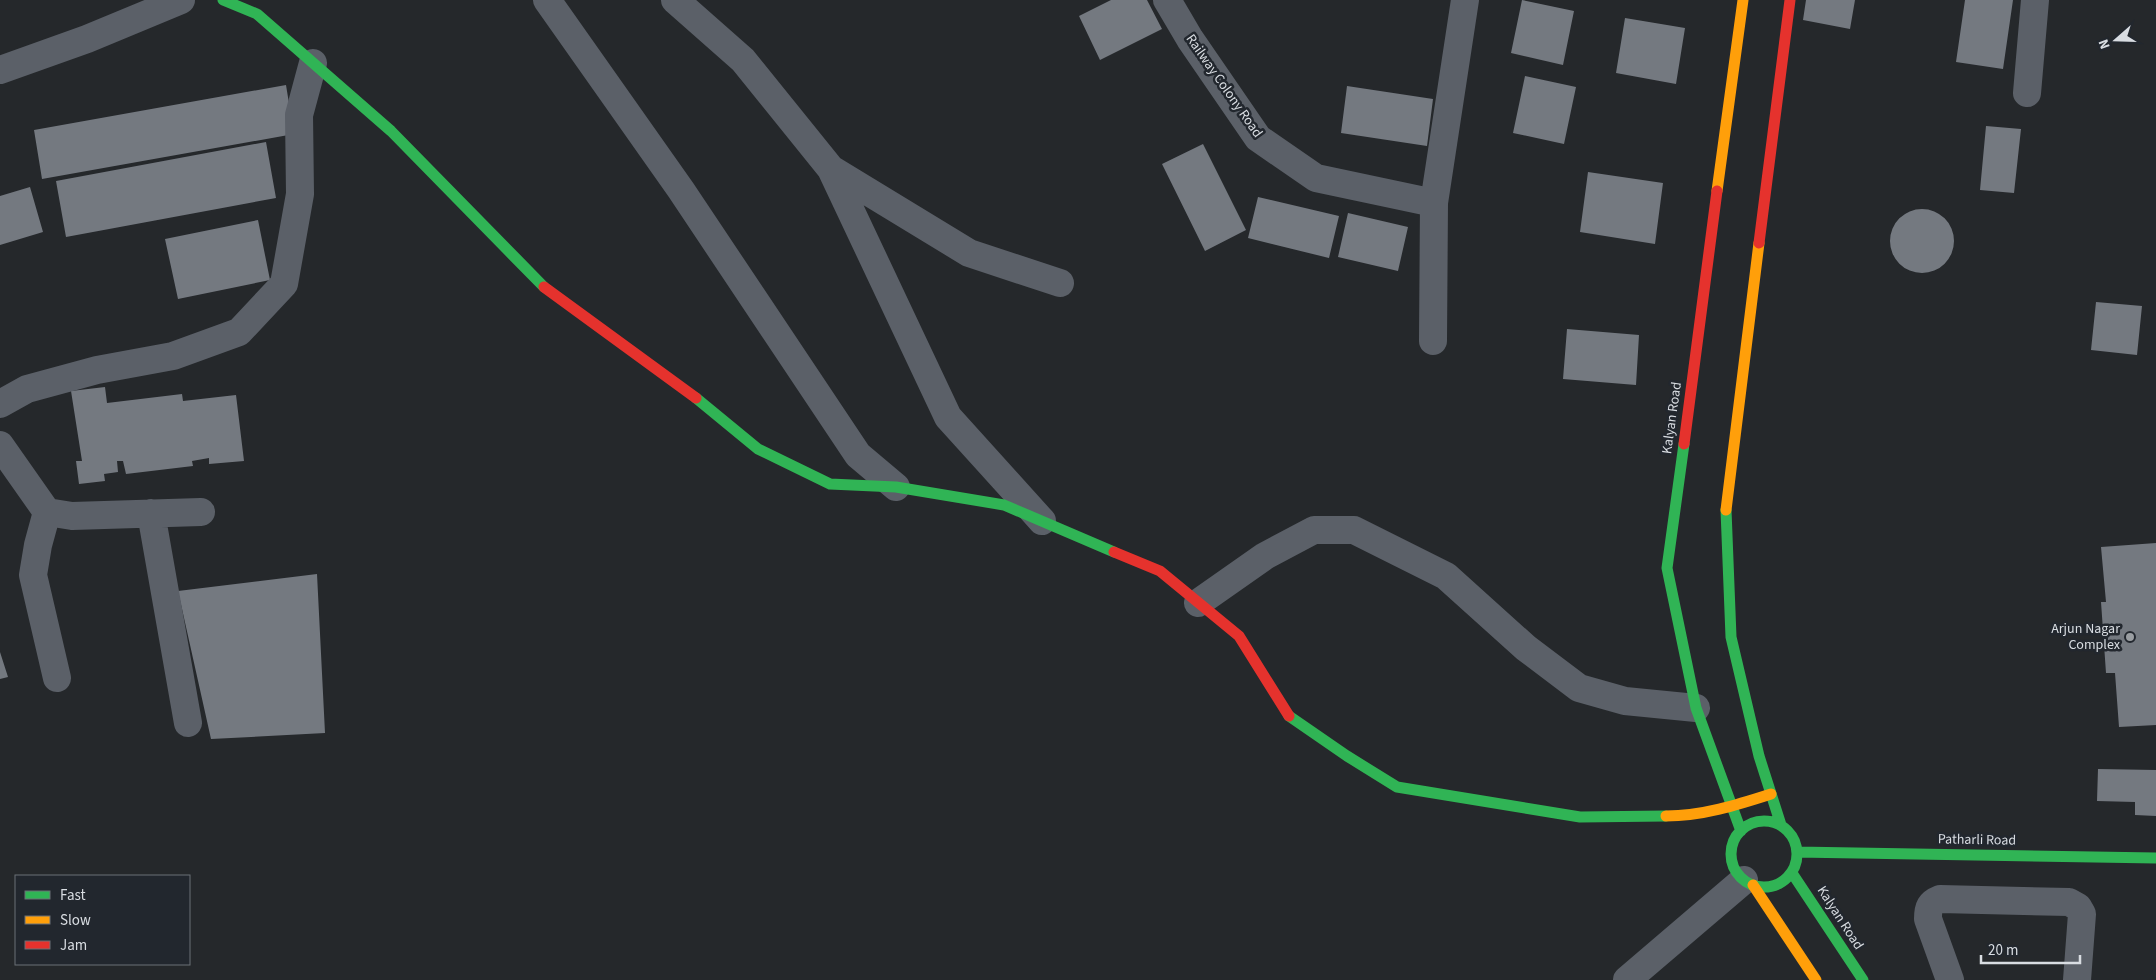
<svg xmlns="http://www.w3.org/2000/svg" width="2156" height="980" font-family="'Source Sans 3',sans-serif">
<rect width="100%" height="100%" fill="#25282b"/>
<path fill="#747980" d="M1111 0H1147L1162 29 1100 60 1079 16Z
M1522 0 1574 11 1563 65 1511 53Z
M1806 0H1855L1850 29 1803 20Z
M1965 0H2013L2003 69 1956 62Z
M1625 18 1685 28 1676 84 1616 73Z
M1525 76 1576 87 1564 144 1513 133Z
M286 85 294 134 42 179 34 130Z
M1347 86 1433 99 1427 146 1341 133Z
M1986 126 2021 129 2014 193 1980 190Z
M266 142 276 198 66 237 56 181Z
M1203 144 1246 230 1205 251 1162 164Z
M1588 172 1663 183 1655 244 1580 232Z
M30 187 43 232 0 245V196Z
M1258 197 1339 216 1329 258 1248 238Z
M1890 241a32 32 0 1 1 64 0a32 32 0 1 1-64 0Z
M1348 213 1408 227 1398 271 1338 257Z
M258 220 270 280 178 299 165 239Z
M2096 302 2142 306 2137 355 2091 350Z
M1567 329 1639 335 1636 385 1563 379Z
M105 387 107 403 182 394 183 401 236 395 244 461 209 464V458L192 461 193 466 126 474 123 461H117L118 472 104 474 105 481 79 484 76 461H82L71 391Z
M2156 543V725L2119 727 2115 673H2106L2101 602H2106L2101 547Z
M317 574 325 733 211 739 178 591Z
M0 652 8 677 0 679Z
M2098 769 2156 770V816L2135 815V802L2097 801Z"/>
<g fill="none" stroke-linecap="round" stroke-linejoin="round">
<path stroke="#5b6068" stroke-width="28" d="M547 0 681 190 858 455 896 487
M675 0 743 60 831 169 948 417 1042 521
M1167 0 1190 39 1258 138 1316 178 1434 203
M0 70 87 39 181 0
M2027 93 2035 0
M831 169 969 253 1060 283
M1433 341 1434 203 1465 0
M0 404 27 389 97 370 173 356 239 332 284 284 300 194 299 115 313 63
M0 445 47 512 72 516 201 512
M47 512 38 545 33 575 57 678
M151 513 188 723
M1198 603 1265 556 1314 530H1354L1446 576 1526 648 1579 688 1625 701 1696 708
M1627 980 1744 880
M1950 980 1928 919C1928 907 1930 903 1940 899L2069 902 2078 907 2082 914 2077 980"/>
<path stroke="#30b455" stroke-width="11" d="M223 0 257 14 391 131 544 287
M696 398 758 449 830 484 896 487 1004 505 1114 552
M1684 444 1667 568 1696 708 1741 831
M1726 510 1731 637 1759 756 1781 825
M1289 716 1347 756 1397 787 1580 817 1666 816
M1731 854a33 33 0 1 1 66 0a33 33 0 1 1-66 0Z
M1797 852 2156 858
M1792 873 1863 980"/>
<path stroke="#ff9f0a" stroke-width="11" d="M1717 191 1743 0
M1726 510 1759 243
M1666 816C1702 816 1737 805 1771 794
M1753 885 1816 980"/>
<path stroke="#e5322d" stroke-width="11" d="M1759 243 1790 0
M544 287 696 398
M1684 444 1717 191
M1114 552 1160 571 1239 636 1289 716"/>
</g>
<circle fill="#9a9ea2" stroke="#22272e" stroke-width="2" cx="2130" cy="637" r="5"/>
<g text-anchor="middle" dominant-baseline="central" stroke-width="5" stroke-linejoin="round" paint-order="stroke">
<g font-size="14" fill="#d9dde2" stroke="#22272e">
<text transform="translate(1224 86) rotate(55)">Railway Colony Road</text>
<text transform="translate(1672 418) rotate(-82)">Kalyan Road</text>
<text transform="translate(1977 840) rotate(1)">Patharli Road</text>
<text transform="translate(1840 918) rotate(57)">Kalyan Road</text>
</g>
<g font-size="14" fill="#d9dde2" stroke="#22272e" text-anchor="end">
<text x="2120" y="629">Arjun Nagar<tspan x="2120" dy="16">Complex</tspan></text>
</g>
</g>
<rect x="15" y="875" width="175" height="90" fill="#22272e" stroke="#6b7076"/>
<rect x="25" y="891" width="25" height="8" fill="#30b455" stroke="#6b7076"/>
<text x="60" y="900" font-size="15" fill="#d9dde2">Fast</text>
<rect x="25" y="916" width="25" height="8" fill="#ff9f0a" stroke="#6b7076"/>
<text x="60" y="925" font-size="15" fill="#d9dde2">Slow</text>
<rect x="25" y="941" width="25" height="8" fill="#e5322d" stroke="#6b7076"/>
<text x="60" y="950" font-size="15" fill="#d9dde2">Jam</text>
<g transform="translate(2116 40) rotate(250)" stroke="#22272e" stroke-width="4" paint-order="stroke">
<path d="M0-4L9 19L0 12L-9 19Z" fill="#d9dde2"/>
<text y="-8" font-size="14" font-weight="bold" text-anchor="middle" fill="#d9dde2">N</text>
</g>
<path d="M1981 955v8h99v-8" fill="none" stroke="#d9dde2" stroke-width="2.5"/>
<text x="1988" y="955" font-size="15" fill="#d9dde2" stroke="#22272e" stroke-width="4" paint-order="stroke">20 m</text>
</svg>
